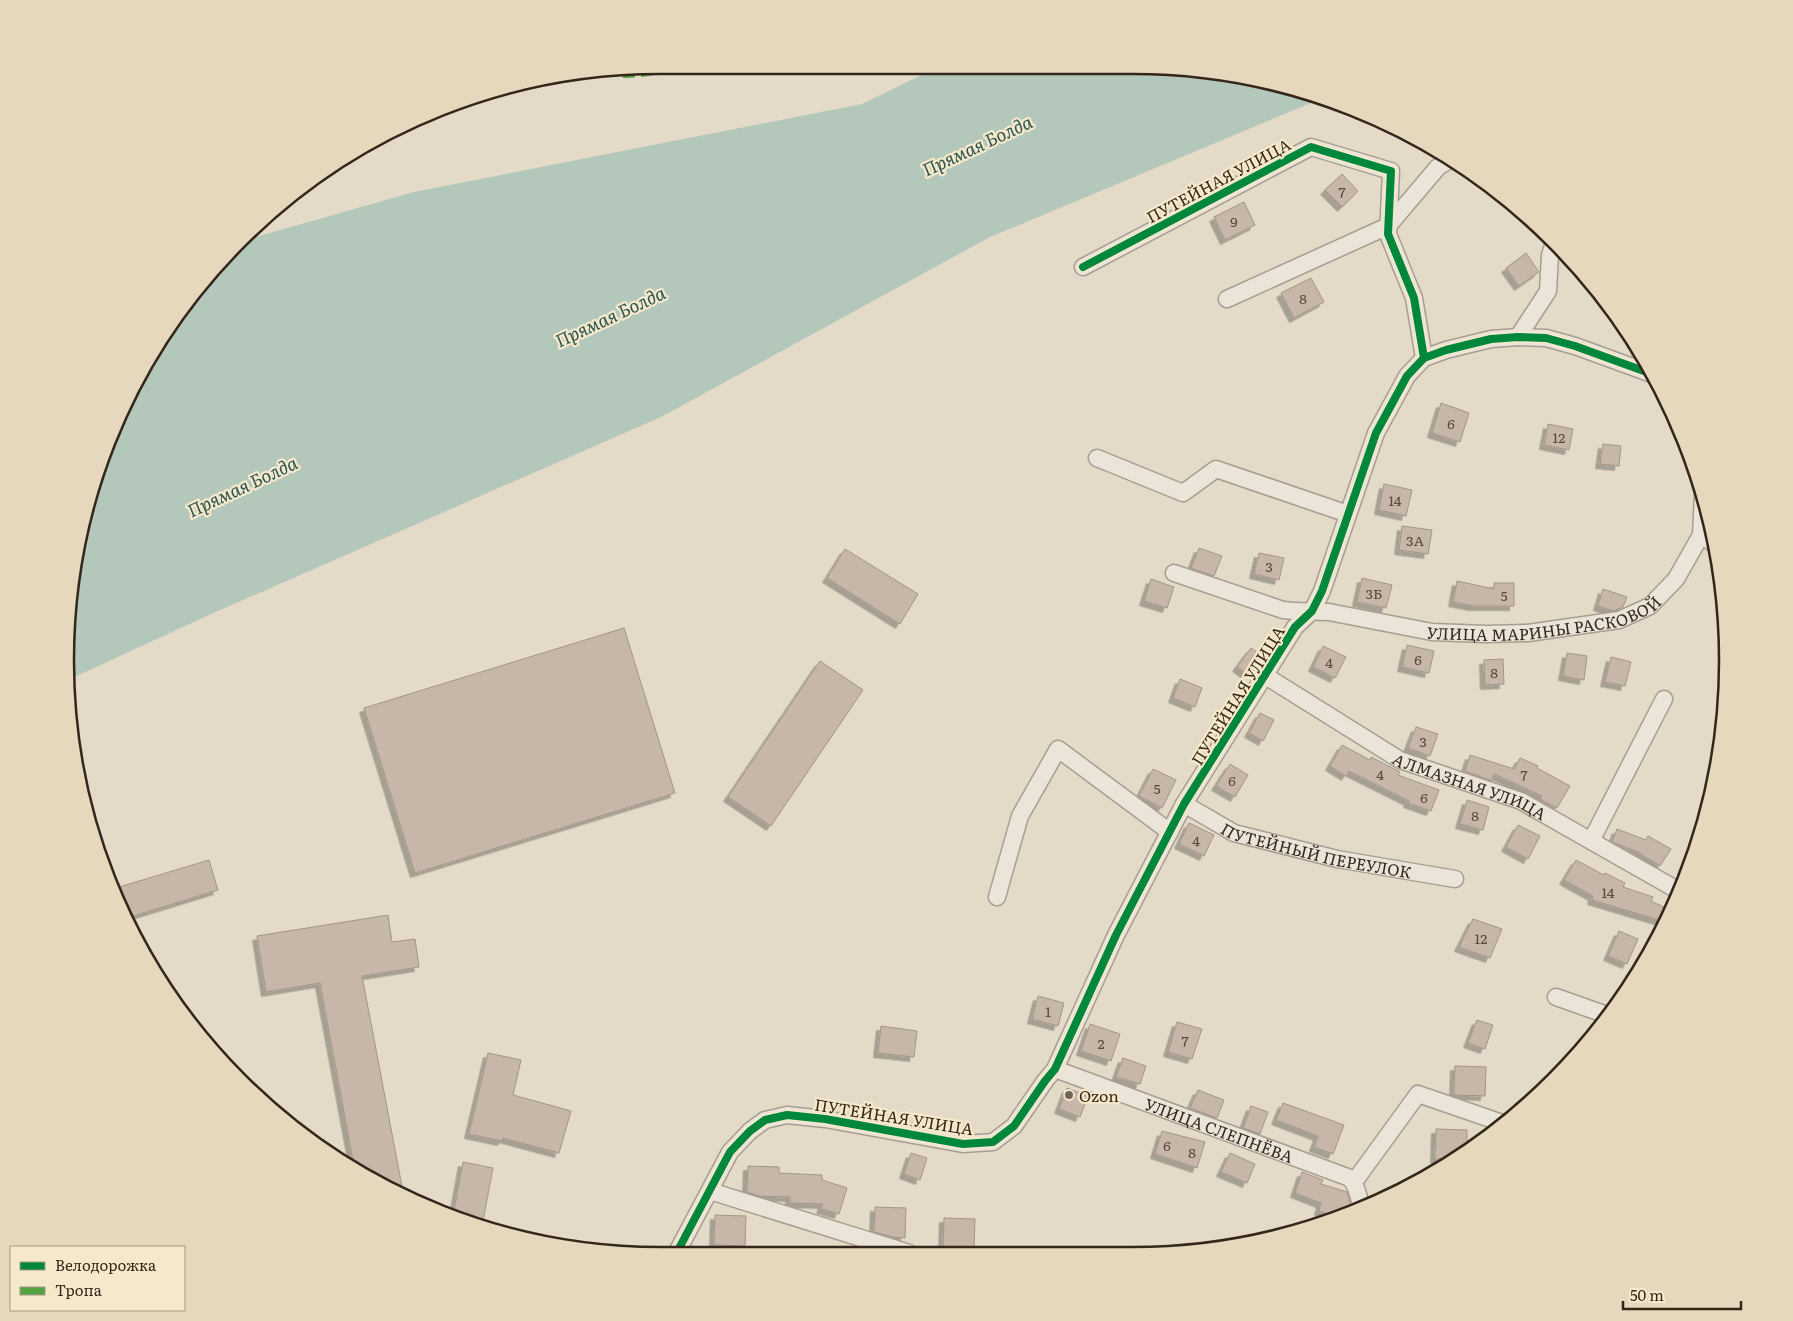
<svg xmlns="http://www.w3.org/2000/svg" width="1793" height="1321" font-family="Literata,serif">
<defs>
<filter id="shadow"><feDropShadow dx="-4.5" dy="4.5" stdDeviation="0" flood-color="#0004"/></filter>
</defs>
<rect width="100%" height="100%" fill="#e3dac7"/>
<path fill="#b3c7ba" d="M942 65H1133L1286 85 1323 98 990 237 661 417 211 614 70 679V582L85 506 126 397 213 268 245 240 414 192 862 104Z"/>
<path fill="#c7b7a8" stroke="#a29587" filter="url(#shadow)" d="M1342 174 1358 191 1342 207 1325 190Z
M1244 202 1255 225 1225 240 1214 217Z
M1526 253 1539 272 1519 286 1506 268Z
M1311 278 1324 302 1294 318 1281 293Z
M1441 403 1469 413 1460 442 1432 433Z
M1548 424 1573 429 1569 450 1544 445Z
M1603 444 1621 446 1619 466 1600 464Z
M1384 484 1412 490 1406 516 1379 510Z
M1402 526 1432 530 1428 554 1399 550Z
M1199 548 1222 556 1214 576 1191 568Z
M845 549 918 594 900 624 827 578Z
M1259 553 1284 558 1279 580 1254 574Z
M1362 578 1392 585 1386 608 1357 602Z
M1151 579 1174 587 1167 608 1144 601Z
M1457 581 1494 589V583H1514V606H1473L1453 602Z
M1603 589 1627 597 1623 607 1613 611 1598 606Z
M624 628 675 793 415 873 364 708Z
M1407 645 1434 651 1429 673 1402 667Z
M1323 646 1346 657 1335 678 1313 667Z
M1251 648 1262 656 1248 675 1237 667Z
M1567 653 1587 656 1584 680 1563 676Z
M1611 657 1631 662 1625 686 1605 682Z
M1503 659 1504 684 1485 685 1484 660Z
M820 661 863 690 771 826 728 797Z
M1180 679 1202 688 1195 707 1173 698Z
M1260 713 1274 720 1263 741 1249 733Z
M1416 727 1438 734 1430 756 1408 748Z
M1342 745 1370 760 1371 757 1400 772 1398 775 1439 790 1431 811 1408 803 1409 801 1349 771 1346 776 1330 766Z
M1470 755 1514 769 1520 758 1538 766 1537 768 1570 786 1557 808 1540 799 1542 796 1494 774 1492 781 1465 771Z
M1230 764 1248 775 1235 797 1216 786Z
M1153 769 1176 780 1162 808 1139 796Z
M1467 800 1489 807 1483 830 1460 824Z
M1189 823 1214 835 1204 856 1179 844Z
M1518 825 1540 836 1528 859 1506 847Z
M1617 829 1646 840 1648 836 1671 849 1660 866 1638 852 1612 842Z
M209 860 218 890 127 918 121 907 116 888Z
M1576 860 1604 875 1605 873 1625 883 1623 887 1653 897 1651 901 1670 910 1665 922 1592 900 1593 896 1564 880Z
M388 915 392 942 415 939 419 967 362 976 404 1197 397 1194 354 1166 320 983 266 992 257 936Z
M1473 919 1502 929 1490 958 1459 947Z
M1619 931 1638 939 1627 964 1608 956Z
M1038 996 1064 1003 1058 1026 1032 1019Z
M1477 1020 1493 1025 1485 1049 1468 1043Z
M1177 1022 1202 1029 1192 1059 1168 1052Z
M1090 1024 1120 1034 1111 1061 1081 1051Z
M881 1026 917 1031 914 1057 878 1053Z
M488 1053 521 1060 513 1095 571 1111 559 1153 503 1138 502 1141 469 1134Z
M1123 1058 1146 1066 1140 1084 1116 1077Z
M1455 1066 1486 1067 1485 1096 1454 1095Z
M1067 1088 1088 1096 1080 1117 1059 1109Z
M1198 1090 1224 1100 1217 1118 1190 1108Z
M1283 1103 1344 1125 1333 1154 1314 1147 1318 1136 1276 1120Z
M1251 1106 1268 1112 1260 1134 1243 1128Z
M1436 1129 1467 1130V1149L1450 1159H1435Z
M1162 1131 1205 1142 1197 1168 1155 1154Z
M911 1153 927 1158 920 1180 904 1174Z
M1230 1153 1255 1164 1247 1183 1221 1172Z
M463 1162 493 1168 482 1226 453 1216Z
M748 1166 779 1167V1173L822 1175V1180L847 1188 839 1214 821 1209 823 1204 790 1203V1197L759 1196 747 1192Z
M1302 1172 1323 1180 1321 1184 1347 1192 1350 1202 1346 1215 1337 1217 1319 1211 1321 1203 1295 1193Z
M875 1207 906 1208 905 1238 893 1237 874 1232Z
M715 1215 746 1216 745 1246 714 1245Z
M944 1218 975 1219 974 1248 943 1247Z"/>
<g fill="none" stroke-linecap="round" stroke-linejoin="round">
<defs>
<g id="minor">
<path d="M1083 267 1311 147 1391 171 1388 234 1414 298 1424 358"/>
<path d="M1227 299 1388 226 1438 167 1451 159"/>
<path d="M1518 337 1548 291 1550 255 1554 243"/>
<path d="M1097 458 1183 493 1216 469 1348 514"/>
<path d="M1701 535 1714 544"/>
<path id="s1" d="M1174 573 1283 610C1298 612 1313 611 1329 612L1432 632 1486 634 1528 633 1619 620 1650 606 1676 579 1701 535 1703 494"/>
<path id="s2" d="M1264 675 1400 760 1521 801 1679 891"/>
<path id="s3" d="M1184 804 1234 833 1337 859 1455 879"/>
<path d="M1591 841 1664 699"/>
<path d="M997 897 1020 816 1058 749 1170 832"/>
<path d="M1556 997 1607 1015"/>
<path id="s4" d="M1055 1069 1350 1178C1360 1189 1356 1198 1364 1208"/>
<path d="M1354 1182 1418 1094 1505 1124"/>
<path d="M710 1191 909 1253"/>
<path d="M676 1254 730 1152 750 1131 765 1120 787 1115 825 1119 963 1144 993 1142 1014 1126 1045 1081 1055 1069 1116 935 1184 804 1295 627 1312 611 1322 591 1376 433 1407 376 1424 358 1446 350 1491 339 1518 337 1546 338 1575 346 1652 374"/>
</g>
</defs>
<use href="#minor" stroke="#a79e91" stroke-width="19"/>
<use href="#minor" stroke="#ebe4d9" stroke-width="16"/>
<path stroke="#53a340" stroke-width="6" stroke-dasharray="12 6" stroke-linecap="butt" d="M605 72C629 79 656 72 679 65"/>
<defs>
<path id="cycleway" d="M1083 267 1311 147 1391 171 1388 234 1414 298 1424 358
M676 1254 730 1152 750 1131 765 1120 787 1115 825 1119 963 1144 993 1142 1014 1126 1045 1081 1055 1069 1116 935 1184 804 1295 627 1312 611 1322 591 1376 433 1407 376 1424 358 1446 350 1491 339 1518 337 1546 338 1575 346 1652 374"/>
</defs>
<use href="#cycleway" stroke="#f6e8ca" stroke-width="11"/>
<use href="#cycleway" stroke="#00873e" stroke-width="8"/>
</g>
<circle fill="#716557" stroke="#f6e8ca" stroke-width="2" cx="1069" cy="1095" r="5"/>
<g text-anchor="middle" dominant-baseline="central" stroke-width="4.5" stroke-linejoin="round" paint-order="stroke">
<g font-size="14" fill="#594a3e">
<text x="1342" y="191">7</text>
<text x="1234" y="221">9</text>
<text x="1303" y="298">8</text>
<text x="1451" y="423">6</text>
<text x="1559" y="437">12</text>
<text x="1395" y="500">14</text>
<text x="1415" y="540">3А</text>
<text x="1269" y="566">3</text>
<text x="1374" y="593">3Б</text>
<text x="1504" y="595">5</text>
<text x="1418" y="659">6</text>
<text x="1329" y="662">4</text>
<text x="1494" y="672">8</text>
<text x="1423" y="741">3</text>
<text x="1380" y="774">4</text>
<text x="1524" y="774">7</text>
<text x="1232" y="780">6</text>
<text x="1157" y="788">5</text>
<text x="1424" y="797">6</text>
<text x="1475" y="815">8</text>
<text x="1196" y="840">4</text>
<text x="1608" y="892">14</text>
<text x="1481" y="938">12</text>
<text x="1048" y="1011">1</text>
<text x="1185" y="1040">7</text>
<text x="1101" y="1043">2</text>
<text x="1167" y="1145">6</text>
<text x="1192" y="1152">8</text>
</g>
<g font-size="16" fill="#34261a" stroke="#f6e8ca">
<text transform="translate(1218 180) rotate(-28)">ПУТЕЙНАЯ УЛИЦА</text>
<text stroke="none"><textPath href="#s1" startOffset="380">УЛИЦА МАРИНЫ РАСКОВОЙ</textPath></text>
<text transform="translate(1237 695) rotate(-58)">ПУТЕЙНАЯ УЛИЦА</text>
<text stroke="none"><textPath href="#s2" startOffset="235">АЛМАЗНАЯ УЛИЦА</textPath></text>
<text stroke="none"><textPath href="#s3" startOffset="142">ПУТЕЙНЫЙ ПЕРЕУЛОК</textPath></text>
<text transform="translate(894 1116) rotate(9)">ПУТЕЙНАЯ УЛИЦА</text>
<text stroke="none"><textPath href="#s4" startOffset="175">УЛИЦА СЛЕПНЁВА</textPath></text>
</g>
<g font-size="16" fill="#34261a" stroke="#f6e8ca" text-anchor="start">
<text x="1079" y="1095">Ozon</text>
</g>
<g font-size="18" font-style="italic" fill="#295551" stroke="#f6e8ca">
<text transform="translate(977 145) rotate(-25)">Прямая Болда</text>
<text transform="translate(610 316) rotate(-25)">Прямая Болда</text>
<text transform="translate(242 486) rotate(-25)">Прямая Болда</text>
</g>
</g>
<path d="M0 0H1793V1321H0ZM660 74H1133A586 586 0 0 1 1719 660V661A586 586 0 0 1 1133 1247H660A586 586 0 0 1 74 661V660A586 586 0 0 1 660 74Z" fill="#e6d8bc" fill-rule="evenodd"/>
<path fill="none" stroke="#34261a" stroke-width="2.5" d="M660 74H1133A586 586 0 0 1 1719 660V661A586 586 0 0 1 1133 1247H660A586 586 0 0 1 74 661V660A586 586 0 0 1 660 74Z"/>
<rect x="10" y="1246" width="175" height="65" fill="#f6e8ca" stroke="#a89a84"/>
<rect x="20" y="1262" width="25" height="8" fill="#00873e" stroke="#a89a84"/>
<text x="55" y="1271" font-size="15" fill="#34261a">Велодорожка</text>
<rect x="20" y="1287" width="25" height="8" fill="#53a340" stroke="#a89a84"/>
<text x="55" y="1296" font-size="15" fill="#34261a">Тропа</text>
<path d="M1623 1301v8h118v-8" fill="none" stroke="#34261a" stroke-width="2.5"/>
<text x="1630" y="1301" font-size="15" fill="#34261a" stroke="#f6e8ca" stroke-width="4" paint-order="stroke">50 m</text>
</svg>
